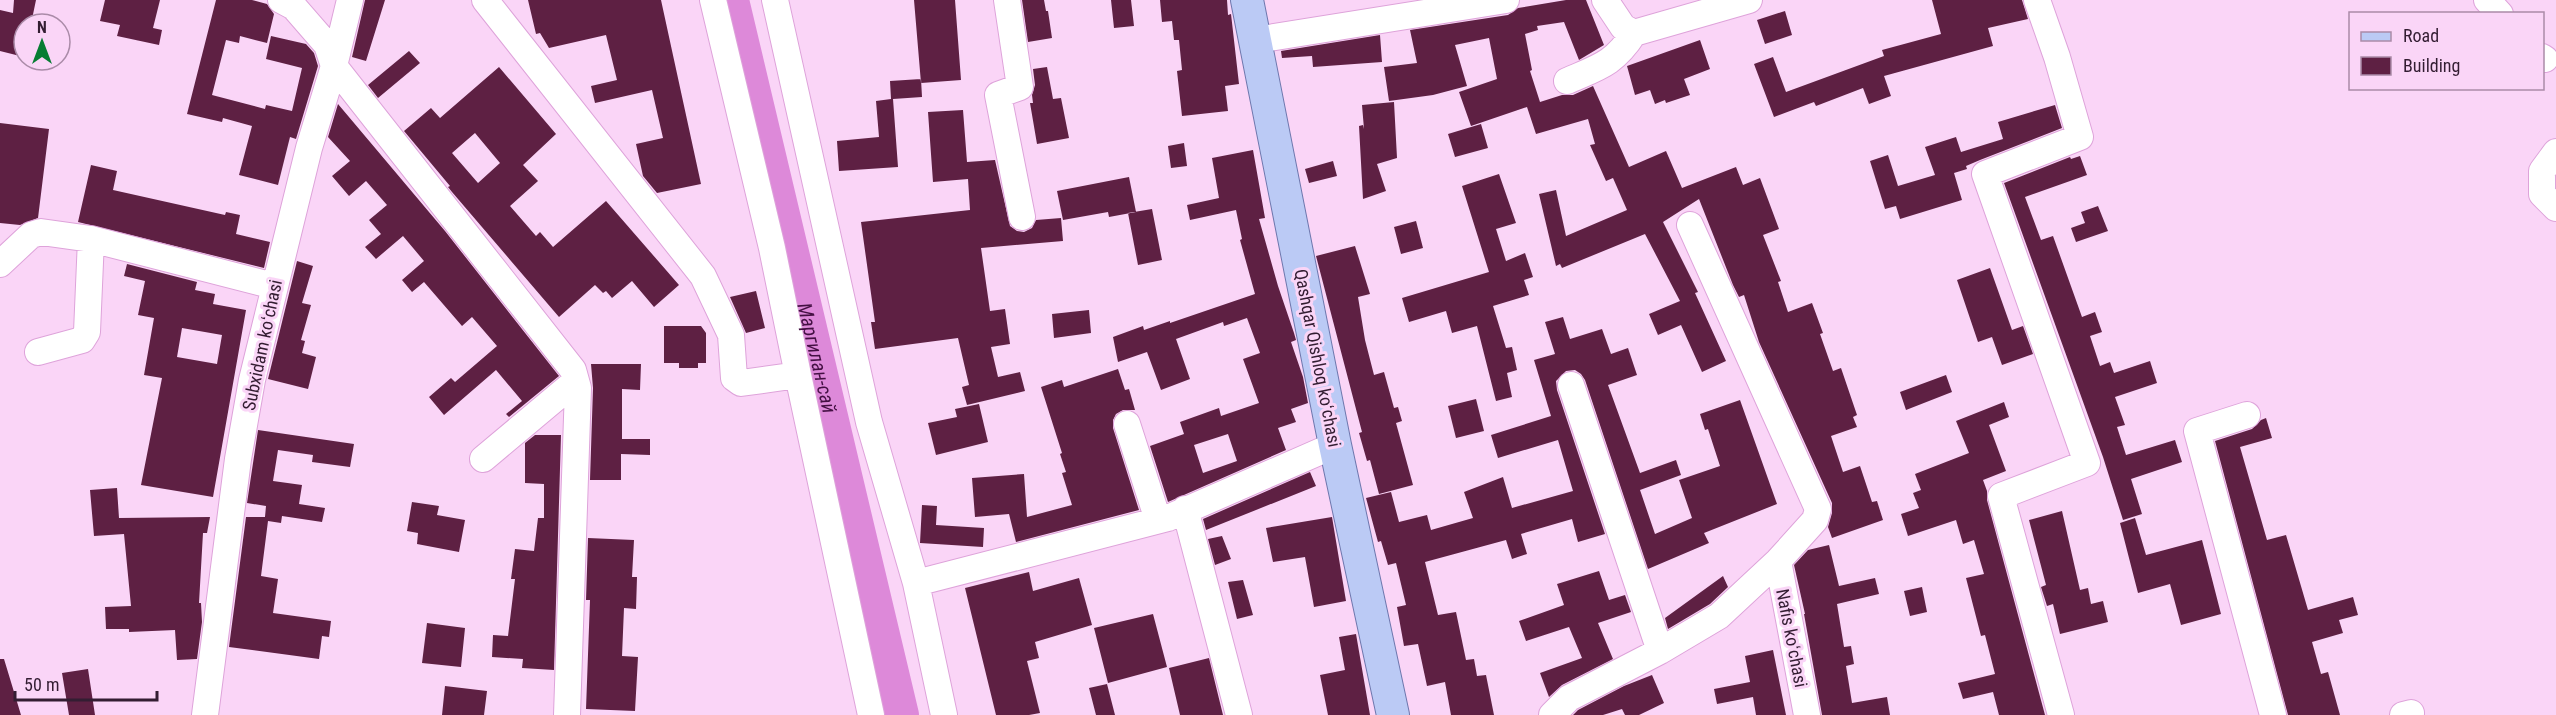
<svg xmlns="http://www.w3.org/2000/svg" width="2556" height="715" font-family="'Roboto Condensed',sans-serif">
<rect width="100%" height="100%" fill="#fad5f7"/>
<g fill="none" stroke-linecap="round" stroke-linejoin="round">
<path stroke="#dd89d9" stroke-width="34" id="s1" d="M732 0 902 715"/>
</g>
<path fill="#5e2043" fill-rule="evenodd" d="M14 0H36L31 24H24V57L0 51V10L13 13Z
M105 0H160L153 28 162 30 159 45 117 36 120 25 100 21Z
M216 0H252L267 4 274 14 267 43 240 36 239 43 226 40 212 95 265 109 266 105 292 111 302 68 266 59 271 36 306 44 314 53 318 66 296 139 290 137 278 185 239 175 252 126 223 118 222 122 187 114Z
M365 0H385L366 61 352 57Z
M528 0H661L701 184 657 193 643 176 636 144 663 138 652 90 595 103 591 86 617 80 606 35 549 48 540 33 536 34Z
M914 0H955L961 80 921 83Z
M1022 0H1044L1046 11H1048L1052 38 1028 42Z
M1111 0H1131L1134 26 1114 28Z
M1160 0H1227L1228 15 1231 14 1239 84 1225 86 1228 111 1182 116 1177 71 1182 70 1179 40H1174L1172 21 1162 22Z
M1566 0H1586L1604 45 1579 60 1564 22 1537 26 1538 30 1525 34 1532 70 1530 71 1540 102 1562 95H1573L1593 86 1629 167 1666 151 1682 188 1736 167 1743 185 1760 178 1779 229 1763 235 1781 281 1778 282 1788 312 1812 303 1823 333 1820 334 1833 371 1841 368 1857 415 1853 417 1857 427 1831 436 1843 472 1860 466 1872 502 1877 501 1883 520 1832 538 1828 527 1832 513V503L1759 342 1744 295 1739 297 1733 285 1699 199 1663 222 1698 292 1695 293 1726 361 1702 372 1681 325 1658 335 1649 314 1680 301 1645 234 1562 268 1560 264 1556 266 1539 194 1556 190 1566 236 1627 210 1613 178 1606 181 1590 145 1595 144 1588 119 1536 134 1527 107 1471 126 1459 92 1497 79 1489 38 1455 45 1467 86 1433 95 1389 101 1384 67 1417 63 1410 30 1508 15 1518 8Z
M1932 0H2022L2028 19 1988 28 1993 46 1884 76 1891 96 1869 104 1863 88 1816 106 1814 102 1774 117 1754 64 1773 57 1786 92 1884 56 1882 50 1941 34Z
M1785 11 1792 35 1765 44 1757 20Z
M1380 35 1382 62 1313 67 1312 56 1282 58 1281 51Z
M1700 40 1710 69 1684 79 1690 95 1666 103 1665 100 1655 104 1650 90 1635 95 1627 66Z
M409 51 420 63 378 98 368 85Z
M499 67 556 134 523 165 538 181 510 206 536 236 540 232 553 247 606 201 679 285 654 307 632 281 612 298 606 291 603 293 595 285 559 317 452 192 448 187 450 186 404 131 431 108 440 118ZM475 133 500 163 478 183 452 153Z
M1047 67 1053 99 1061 98 1069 138 1037 144 1030 103H1033L1032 95 1035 85 1033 69Z
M921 79 922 97 893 99 898 167 839 171 837 141 879 137 876 101 891 99 890 81Z
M1394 102 1397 158 1377 164 1386 191 1363 199 1359 126 1363 125 1364 129 1362 105Z
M338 104 445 231 559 376 509 417 506 414 522 401 496 370 444 415 429 397 451 378 455 382 497 346 472 317 462 326 424 282 412 292 402 280 424 261 403 236 376 259 365 247 381 234 369 220 387 205 366 181 349 196 332 176 350 161 328 137Z
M2055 105 2062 128 1980 160 1966 166 1967 169 1954 173 1962 200 1900 219 1896 206 1885 209 1870 161 1888 155 1898 186 1935 175 1925 147 1956 137 1961 152 2003 139 1998 122Z
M963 110 967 162 995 160 1010 226 1017 231 1024 232 1032 228 1036 220 1061 218 1063 241 981 248 990 311 1005 309 1010 344 991 347 998 377 1020 372 1025 391 967 405 962 387 969 385 958 338 875 349 871 322H875L861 222 970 210 968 179 933 182 928 112Z
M0 123 49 129 38 218 20 225 0 223Z
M1481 124 1488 148 1455 157 1448 134Z
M1184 143 1187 166 1171 168 1168 146Z
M1253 150 1265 218 1259 219 1278 286 1294 333 1296 340 1291 342 1303 377 1308 403 1291 409 1296 422 1278 428 1286 450 1168 502 1150 446 1184 434 1180 422 1219 408 1221 416 1259 403 1243 359 1260 353 1247 318 1224 326 1223 322 1176 339 1190 379 1161 390 1147 352 1118 362 1113 337 1143 326 1144 330 1170 321V323L1255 294 1240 240 1242 239 1236 210 1190 220 1187 205 1219 198 1212 158ZM1228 434 1237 461 1203 473 1194 445Z
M2080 156 2087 175 2025 197 2041 240 2053 236 2082 317 2095 312 2102 332 2090 336 2100 366 2110 362 2114 373 2150 361 2157 383 2115 397 2125 425 2117 427 2126 455 2175 440 2182 462 2131 479 2142 514 2123 520 2103 457 2004 183 2070 157 2071 159Z
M1333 161 1337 176 1309 183 1305 169Z
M91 165 117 171 113 190 225 215 226 212 240 215 236 234 270 242 264 268 78 222Z
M1499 174 1516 223 1496 229 1506 261 1525 253 1533 277 1524 280 1529 295 1493 306 1506 348 1512 347 1517 370 1507 373 1512 397 1496 401 1477 326 1452 333 1446 311 1409 322 1402 298 1489 272 1462 186Z
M1129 177 1136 212 1109 217 1108 212 1063 220 1057 191Z
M2098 206 2108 231 2076 242 2071 228 2085 223 2081 212Z
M1152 209 1162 260 1138 265 1128 213Z
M1416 221 1423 248 1401 254 1394 227Z
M1355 246 1370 294 1358 297 1365 340 1374 375 1384 372 1394 408 1398 407 1402 421 1396 423 1413 485 1379 494 1370 460 1367 461 1359 433 1362 432 1316 256Z
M297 261 313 266 302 303 311 305 301 340 305 341 302 353 316 357 308 389 268 379Z
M127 264 197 282 195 290 215 294 213 304 246 310 213 497 141 485 162 378 144 375 154 318 138 315 145 281 124 276ZM182 328 222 335 217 364 177 357Z
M1990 268 2012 330 2023 326 2033 354 2002 365 1992 337 1978 342 1957 280Z
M756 291 765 328 746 333 730 297Z
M1089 310 1091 333 1054 338 1052 314Z
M1563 317 1570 339 1602 329 1611 354 1628 348 1637 375 1608 385 1640 473 1676 460 1681 475 1640 490 1655 534 1692 518 1679 480 1720 466 1708 429 1705 430 1700 414 1740 400 1777 504 1704 533 1709 543 1648 569 1585 380 1581 374 1575 370 1566 371 1556 381 1557 390 1605 534 1578 542 1572 519 1521 534 1527 554 1512 559 1506 540 1425 562 1438 615 1456 612 1466 660 1474 659 1477 676 1486 675 1494 715H1451L1445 682 1427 686 1418 644 1404 646 1397 607 1406 605 1396 563 1388 565 1381 541 1378 542 1366 498 1391 492 1399 522 1427 515 1431 530 1473 518 1464 492 1503 477 1512 508 1573 491 1558 440 1498 458 1491 435 1551 416 1534 360 1555 354 1545 322Z
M664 326H701L706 333V363H698V368H679V363H664Z
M591 364H641L640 390 622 389V439H650V455L621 454V480H590L593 388Z
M1118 369 1125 390 1129 389 1135 410H1123L1116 414 1113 420V428L1139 510 1016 542 1009 514 975 517 972 478 1024 474 1027 517 1072 505 1062 473 1066 472 1060 454 1062 453 1041 387 1062 380 1064 387Z
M1946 375 1952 392 1906 410 1900 392Z
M1476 399 1484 431 1456 438 1448 406Z
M2004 402 2009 417 1989 425 2006 471 1983 480 1987 491V500L2045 715H1999L1993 692 1963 699 1958 683 1995 674 1985 635 1981 636 1966 578 1984 574 1974 540 1963 544 1956 520 1908 536 1901 514 1919 508 1913 493 1921 490 1915 474 1969 453 1956 421Z
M979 404 988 442 936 455 928 423 957 417 955 409Z
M2266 418 2272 438 2240 447 2267 540 2286 535 2308 610 2353 597 2358 615 2339 620 2343 633 2312 642 2321 674 2328 672 2340 715H2288L2215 441 2252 429 2261 420Z
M258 430 354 444 350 467 312 462 313 455 278 450 273 481 302 485 299 504 325 508 322 522 282 516 281 523 268 521 261 576 278 579 273 613 331 621 329 637 322 636 319 659 229 647 246 517H265L266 506 247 503Z
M535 435H561L554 670 522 668 523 659 492 657 493 635 508 636 515 579H511L515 549 534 551 538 518H544V484L525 483V443Z
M1310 472 1316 486 1206 530 1203 519Z
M117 488 119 518 210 517 207 533H203L199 603H201L202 622 197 659 177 660 175 630 129 632V629H106L105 607 131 606 124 534 94 536 90 490Z
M412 502 439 506 437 515 465 520 459 552 417 544 418 533 407 531Z
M922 505 937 506 936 525 984 528 983 547 920 543Z
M2062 511 2080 590 2088 588 2091 604 2103 601 2108 622 2060 634 2053 604 2047 606 2041 587 2046 585 2029 520Z
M1332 517 1346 601 1314 607 1305 557 1273 562 1266 528Z
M2135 518 2146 555 2202 540 2221 614 2181 625 2170 584 2138 593 2120 523Z
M1222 536 1231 559 1215 565 1208 539Z
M588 538 634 540 632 577H637L636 609 624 608 622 656 638 657 635 711 586 709 590 600H586Z
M1829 545 1839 586 1875 578 1879 594 1837 604 1844 647 1851 646 1854 664 1846 666 1852 703 1887 697 1890 715H1822L1804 614H1805L1794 565 1808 550Z
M1599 571 1609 600 1625 595 1631 612 1598 623 1613 659 1562 685 1549 697 1540 673 1582 658 1569 627 1526 641 1519 621 1564 605 1557 584Z
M1029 572 1033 591 1079 578 1092 625 1035 642 1039 658 1027 661 1040 713 1029 715H996L965 588Z
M1723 576 1728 587 1710 604 1668 629 1665 618Z
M1243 580 1253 615 1237 619 1228 582Z
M1922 587 1927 612 1910 616 1904 591Z
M1153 614 1167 667 1108 683 1094 628Z
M427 623 465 628 461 667 422 663Z
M1356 634 1370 715H1328L1320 675 1345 670 1339 637Z
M1773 650 1786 715H1756L1753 697 1717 704 1714 689 1750 682 1745 656Z
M1209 658 1223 715H1180L1169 668Z
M0 659H4L21 715H0Z
M88 669 95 715H69L62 673Z
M1652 675 1664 703 1639 715H1625L1622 709 1603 715H1573L1578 710 1624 686Z
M1107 684 1115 715H1096L1089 688Z
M445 686 487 691 484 715H442Z"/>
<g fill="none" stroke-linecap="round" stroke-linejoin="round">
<defs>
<path id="minor" d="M350 0 334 66 573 370 578 388 567 715
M485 0 703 276 731 335 734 378 741 383 798 375 772 248 713 0
M775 0 869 422 916 583 944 715
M1007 0 1020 87 998 95 1022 217
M1605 0 1623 27 1634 33
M2037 0 2057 57 2080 137 1985 174 2087 463 2001 496 2061 715
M2487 0 2500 14
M1256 40 1506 0
M2542 57 2545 59
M1567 81C1599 67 1614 64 1634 33L1749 0
M2556 152 2542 171V194L2556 208
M0 264 31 235 41 232 91 239 274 286
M38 352 82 340 87 332 91 239
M798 375 871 715
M1571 385 1660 651
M2247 415 2197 431 2273 715
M1127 424 1158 520
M483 459 576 381
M1185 509 1239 715
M1778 561 1807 715
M916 583 1168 518 1335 445
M205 715 238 459 252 380 309 148 334 66 327 45 294 7 281 0
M1552 715 1569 698 1660 651 1719 616 1778 561 1815 520 1818 509 1690 225
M2403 715 2411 713"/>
<path id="major" d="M1247 0 1335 445 1393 715"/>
</defs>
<use href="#minor" stroke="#dea3da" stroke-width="28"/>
<use href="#major" stroke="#6e77ad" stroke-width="34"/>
<use href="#minor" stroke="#fff" stroke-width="26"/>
<use href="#major" stroke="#bbcaf5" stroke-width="32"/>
</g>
<g text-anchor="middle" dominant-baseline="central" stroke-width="6" stroke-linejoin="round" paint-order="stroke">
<g font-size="18" fill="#331d32" stroke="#fad5f7">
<text transform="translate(262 345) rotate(-78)">Subxidam koʻchasi</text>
<text transform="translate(1318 358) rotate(79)">Qashqar Qishloq koʻchasi</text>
<text transform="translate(1792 638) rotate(79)">Nafis koʻchasi</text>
</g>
<g font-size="20" font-style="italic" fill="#441043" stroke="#fad5f7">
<text stroke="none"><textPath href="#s1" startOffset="368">Маргилан-сай</textPath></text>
</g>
</g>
<rect x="2349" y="12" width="195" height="78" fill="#fad5f7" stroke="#aa8ba8" stroke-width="1.5"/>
<rect x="2361" y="32" width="30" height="9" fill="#bbcaf5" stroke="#aa8ba8" stroke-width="1.5"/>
<text x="2403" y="42" font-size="18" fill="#331d32">Road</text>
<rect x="2361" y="57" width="30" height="18" fill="#5e2043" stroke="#aa8ba8" stroke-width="1.5"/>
<text x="2403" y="72" font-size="18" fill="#331d32">Building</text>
<g transform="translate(42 42)"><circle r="28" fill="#fad5f7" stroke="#aa8ba8" stroke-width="1.5"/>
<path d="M0-4.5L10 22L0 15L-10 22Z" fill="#077d33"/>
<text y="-9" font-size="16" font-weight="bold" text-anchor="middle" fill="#331d32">N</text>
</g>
<path d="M15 691v9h142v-9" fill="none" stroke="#331d32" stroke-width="3"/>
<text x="24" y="691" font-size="18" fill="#331d32" stroke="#fad5f7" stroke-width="4.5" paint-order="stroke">50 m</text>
</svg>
